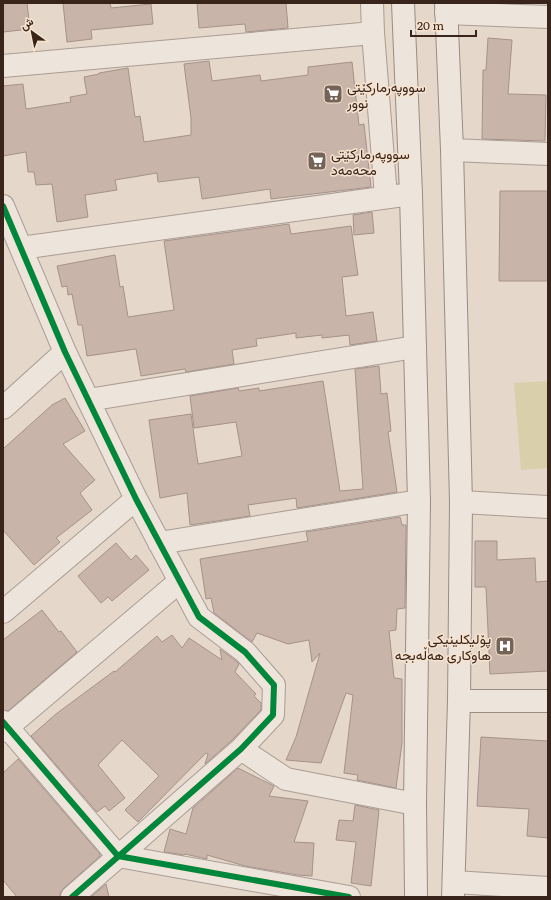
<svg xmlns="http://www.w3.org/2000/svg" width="551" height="900" font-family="Literata,Vazirmatn,serif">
<rect width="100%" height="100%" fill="#e5d7c9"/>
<path fill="#d9d0ab" d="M548 381V468L521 470 514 383Z"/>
<path fill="#c9b4aa" stroke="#a59289" d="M3 3H27L30 29 3 32Z
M63 3H110L111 8 151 4 153 24 91 30 92 39 67 42Z
M197 3H286L288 28 246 32 245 24 199 28Z
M488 38 512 40 508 94 546 95 545 141 482 139 483 70H486Z
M209 61 212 81 260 75 261 81 308 75V67L352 62 359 125 364 124 371 187 271 199 270 189 202 199 199 177 158 182 157 173 115 180 117 190 85 195 88 217 57 222 52 184 36 185 34 172H28L26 152 3 156V86L23 84 26 109 71 102 70 97 87 94 84 77 99 74V73L128 68 135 117 140 116 144 142 191 135V118L184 64Z
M500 191H548V281H499Z
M372 212 374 233 354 235 353 215Z
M289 224 291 234 351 226 358 275 342 277 346 316 373 312 377 341 350 345 349 335 322 338V335L296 338V333L256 339 257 346 232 350 234 364 186 372 185 369 141 376 136 349 87 356 82 325H78L72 294 68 295 67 286 62 287 57 266 115 255 120 287 123 286 128 317 174 310 164 241Z
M379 366 381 394 387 393 391 431 388 432 397 492 297 508 296 498 248 505 250 516 190 525 187 493 160 498 149 420 191 414 198 464 242 456 236 422 194 428 190 396 238 388 239 391 259 388V391L323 381 340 491 363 489 355 369Z
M65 398 85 431 63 444 95 480 80 493 92 510 56 538 60 542 34 565 3 530V449L52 405Z
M400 517 402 525H406L405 608 397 609 396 630 389 631 394 678 402 679V743L396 788 357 780 358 775 344 773 353 695 346 693 321 763 286 760 296 737 320 653 312 662 309 640 288 644 257 633 252 642 214 613 211 598 206 599 200 559 308 541 306 532Z
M475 541H497V560L535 558 536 582 548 581V671L490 674 486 587H475Z
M116 543 131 560 136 555 149 570 112 601 108 597 101 603 78 576Z
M42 610 59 632 61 631 77 652 8 711 3 710V640Z
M172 635 182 648 189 638 222 660 220 649 236 661 239 664 235 672 256 694 254 696 261 703V710L232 740 205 764 208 754 206 753 138 822 125 810 159 776 122 740 98 765 125 798 109 811 105 806 97 812 31 736 56 714 114 671 115 672 157 636 162 642Z
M481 737 548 741V838L527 836 529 809 477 806Z
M18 759 100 854V856L64 888 60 893V897H17L3 880V773Z
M238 768 274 786 269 796 308 801 294 842 314 843 312 876 298 875 245 866 207 855V859L185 854 184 855 164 852 170 829 186 834 193 808Z
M355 805 379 810 371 886 351 883 356 842 336 840 339 820 353 821Z
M106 884 109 897H91Z"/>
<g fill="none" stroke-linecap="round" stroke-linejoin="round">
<defs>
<path id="street" d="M372 3 373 33 386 197
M446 13 548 17
M3 66 373 33
M452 150 548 154
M3 206 65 352 136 499 199 617 245 652 274 685 273 715 241 749 72 897
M21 248 411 194
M88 400 415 347
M3 408 65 352
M461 502 548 507
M159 543 419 501
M3 612 136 499
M3 722 118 856 349 897
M3 731 180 581
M241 749 286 779 415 804
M454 882 548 888"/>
<path id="secondary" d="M403 3 411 194 419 501 415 804 416 897
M446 3 452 150 461 502 459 701 453 897
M459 701H548"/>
</defs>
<use href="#street" stroke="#aa9d93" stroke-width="24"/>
<use href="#secondary" stroke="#998c83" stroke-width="24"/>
<use href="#street" stroke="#ede4dc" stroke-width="22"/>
<use href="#secondary" stroke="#ede4dc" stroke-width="22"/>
<defs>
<path id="cycleway" d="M3 206 65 352 136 499 199 617 245 652 274 685 273 715 241 749 72 897
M3 722 118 856 349 897"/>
</defs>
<use href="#cycleway" stroke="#f7e3ce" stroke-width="8"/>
<use href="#cycleway" stroke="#00873e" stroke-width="6"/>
</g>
<defs>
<symbol id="supermarket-square" viewBox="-11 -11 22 22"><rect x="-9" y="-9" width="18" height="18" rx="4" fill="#756358" stroke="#f7e3ce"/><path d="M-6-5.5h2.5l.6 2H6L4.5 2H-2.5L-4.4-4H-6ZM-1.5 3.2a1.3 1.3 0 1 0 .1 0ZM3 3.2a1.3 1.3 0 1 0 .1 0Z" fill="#fff"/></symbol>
<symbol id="hospital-square" viewBox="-11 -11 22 22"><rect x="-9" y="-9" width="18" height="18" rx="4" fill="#756358" stroke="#f7e3ce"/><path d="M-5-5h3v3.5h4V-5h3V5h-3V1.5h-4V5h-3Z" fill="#fff"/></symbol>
</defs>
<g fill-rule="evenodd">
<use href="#supermarket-square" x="322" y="83" width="22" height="22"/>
<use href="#supermarket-square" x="306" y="150" width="22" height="22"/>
<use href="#hospital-square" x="494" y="635" width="22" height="22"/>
</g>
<g text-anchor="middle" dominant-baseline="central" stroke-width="3" stroke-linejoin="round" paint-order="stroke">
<g font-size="14" fill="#38241b" stroke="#f7e3ce" text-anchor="start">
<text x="347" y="86">سووپەرمارکێتی<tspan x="347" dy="16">نوور</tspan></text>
<text x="331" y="153">سووپەرمارکێتی<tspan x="331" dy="16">محەمەد</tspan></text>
<text x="491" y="638" text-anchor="end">پۆلیکلینیکی<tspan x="491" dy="16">هاوکاری هەڵەبجە</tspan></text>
</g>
</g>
<rect width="551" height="900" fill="none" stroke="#38241b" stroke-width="8"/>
<g transform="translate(32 32) rotate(327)" stroke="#f7e3ce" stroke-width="3" paint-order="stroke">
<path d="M0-3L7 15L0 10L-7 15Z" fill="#38241b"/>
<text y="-6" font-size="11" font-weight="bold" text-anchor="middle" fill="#38241b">ش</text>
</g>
<path d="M411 30v6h65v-6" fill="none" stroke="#38241b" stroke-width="2"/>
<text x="417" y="30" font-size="12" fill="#38241b" stroke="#f7e3ce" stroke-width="3" paint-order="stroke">20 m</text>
</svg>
